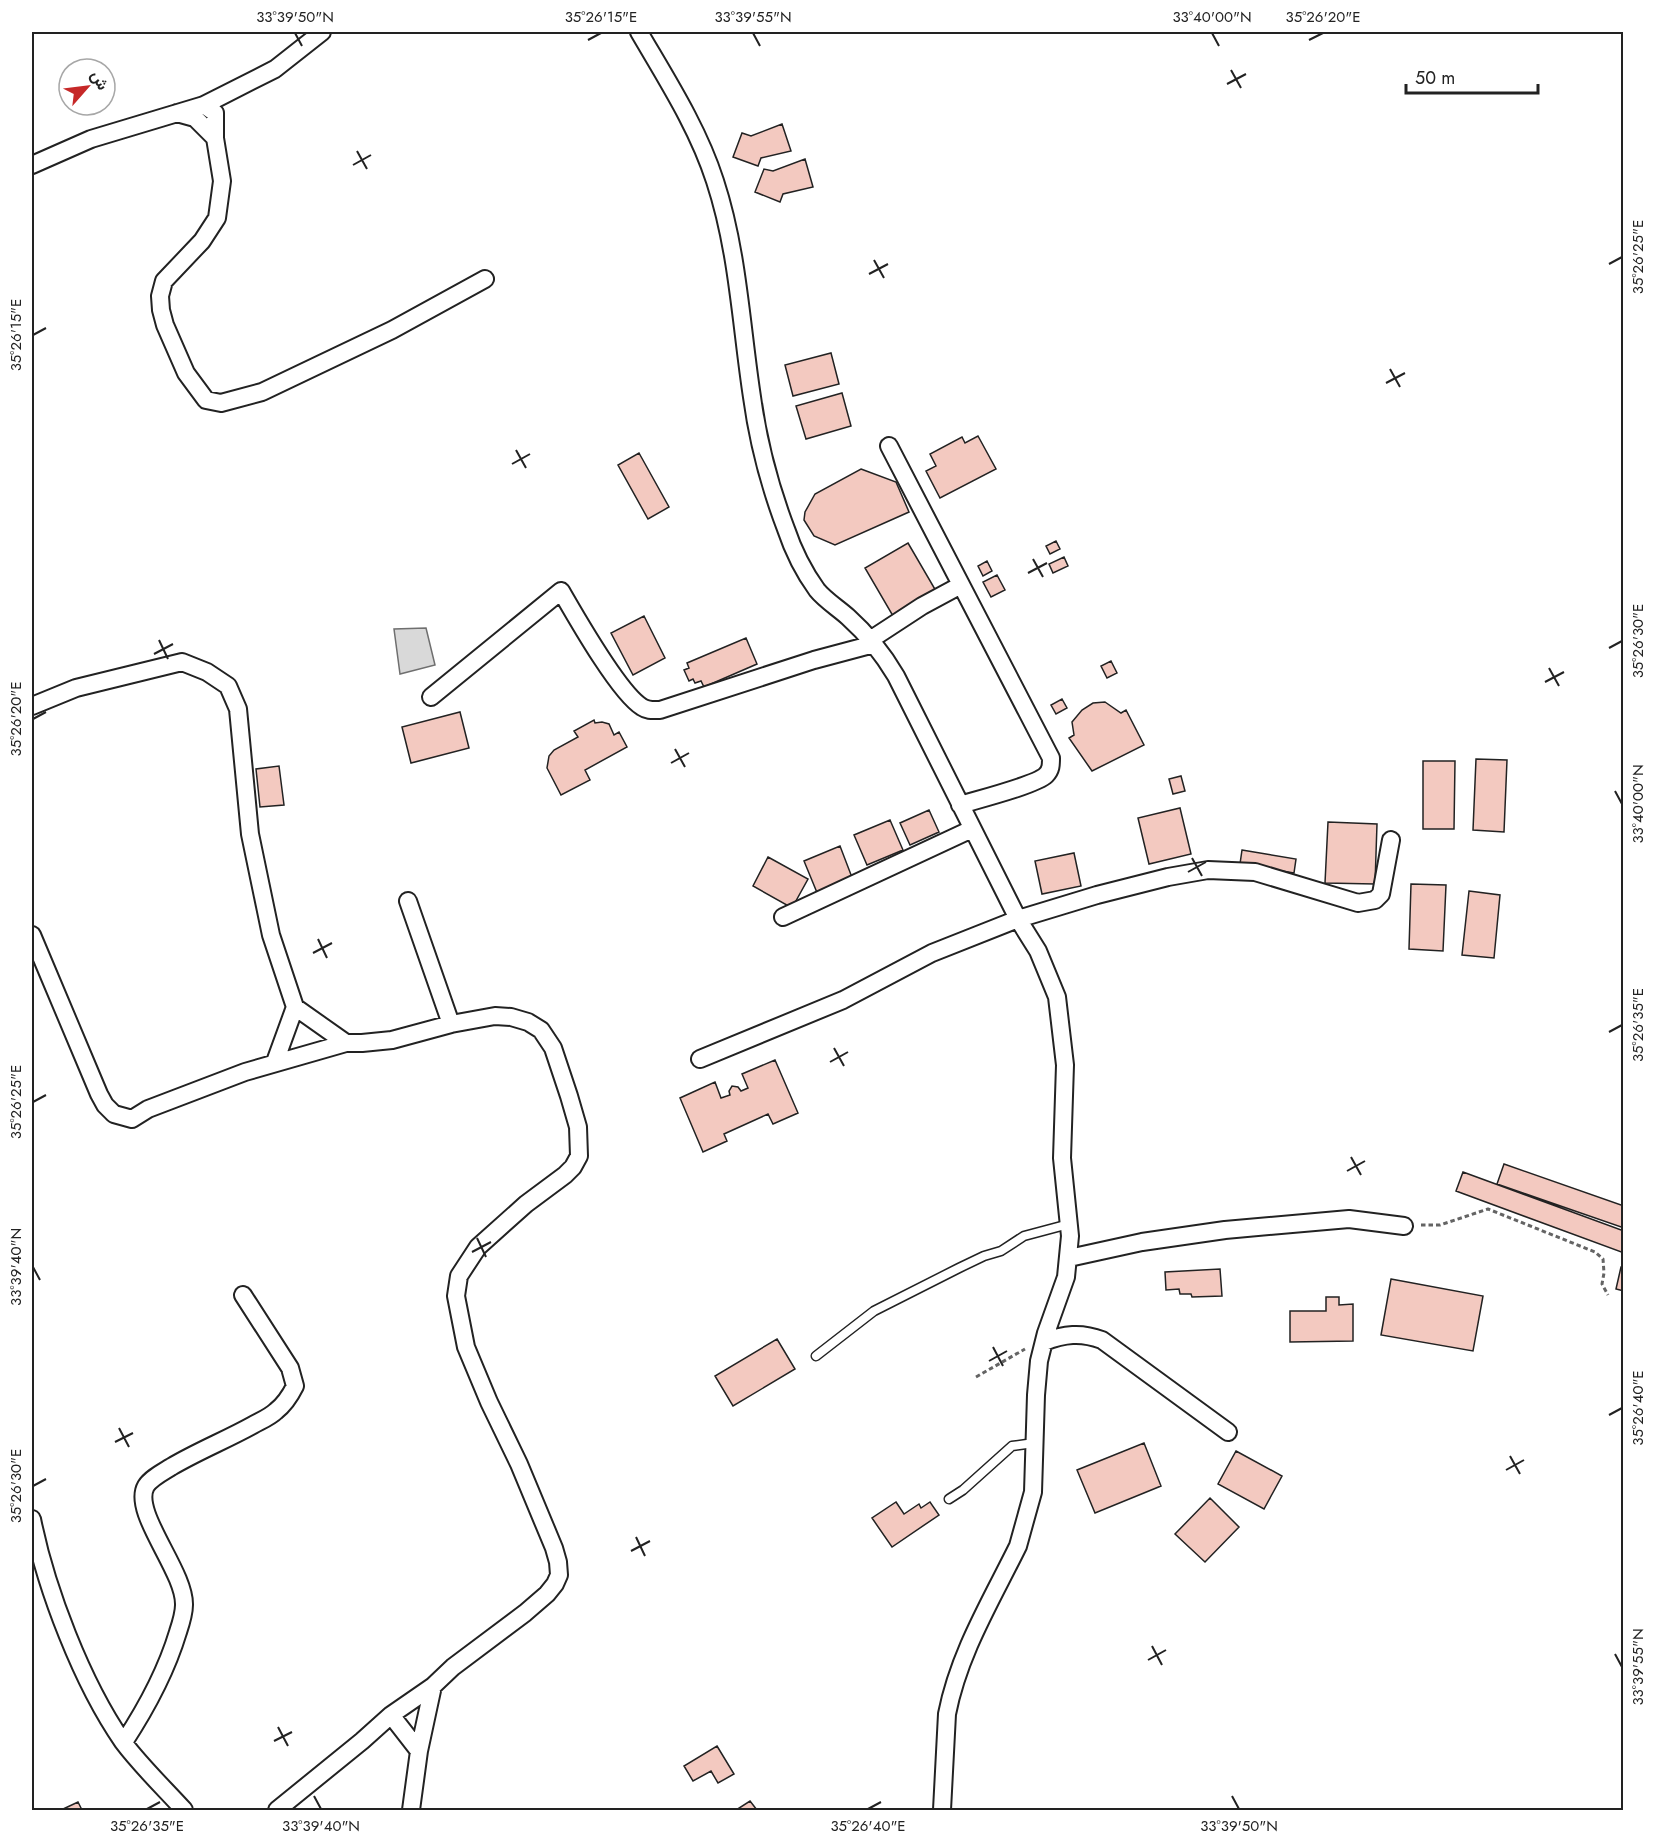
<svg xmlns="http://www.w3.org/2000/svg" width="1655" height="1842" font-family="Jost,Vazirmatn,sans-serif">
<rect width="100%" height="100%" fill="#fff"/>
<path fill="#d9d9d9" stroke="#6f6f6f" stroke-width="1.5" d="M426 628 435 665 400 674 394 629Z"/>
<path fill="#f3c9c0" stroke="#222" stroke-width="1.5" d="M782 124 791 151 761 158 758 166 733 157 742 133 751 136Z
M805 159 813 187 783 194 780 202 755 192 764 169 773 171Z
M831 353 839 384 793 396 785 365Z
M842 393 851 426 806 439 796 406Z
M978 436 996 469 940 498 926 471 936 466 930 454 962 437 965 443Z
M639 453 669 507 648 519 618 465Z
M861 469 896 482 909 512 835 545 814 536 804 520 805 512 815 494Z
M1056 541 1060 549 1050 554 1046 546Z
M908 543 936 591 893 616 865 568Z
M1064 557 1068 566 1053 573 1049 564Z
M987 561 992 571 983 576 978 566Z
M997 575 1005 590 991 597 983 582Z
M644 616 665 658 633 675 611 633Z
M746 638 757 664 704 687 701 681 695 683 693 679 689 681 684 670 689 668 687 663Z
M1111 661 1117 673 1107 678 1101 666Z
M1062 699 1067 708 1056 714 1051 705Z
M1105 702 1121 713 1126 710 1144 745 1092 771 1069 738 1074 735 1072 722 1082 710 1093 703Z
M460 712 469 748 411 763 402 727Z
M594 720 595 723 602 722 609 724 614 735 619 732 627 747 585 770 590 780 561 795 547 768 549 756 554 750 578 737 574 731Z
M1476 759 1507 760 1504 832 1473 830Z
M1423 761H1455L1454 829H1423Z
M279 766 284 805 260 807 256 769Z
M1181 776 1185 791 1173 794 1169 779Z
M1180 808 1191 854 1149 864 1138 818Z
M929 810 939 832 910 845 900 823Z
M890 820 903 850 867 865 854 835Z
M1328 822 1377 824 1375 884 1325 883Z
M840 846 853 880 818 895 804 861Z
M1242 850 1296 859 1294 873 1240 864Z
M1074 853 1081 886 1042 894 1035 861Z
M768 857 808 879 792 908 753 886Z
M1411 884 1446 885 1443 951 1409 949Z
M1469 891 1500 895 1494 958 1462 955Z
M775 1060 798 1113 773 1124 768 1114 724 1134 727 1141 703 1152 680 1098 715 1082 721 1098 730 1095 729 1091 732 1086 738 1087 741 1091 748 1088 742 1074Z
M1504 1164 1624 1206V1228L1497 1184Z
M1463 1172 1624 1231V1253L1456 1191Z
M1621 1267H1624V1291L1616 1289Z
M1220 1269 1222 1296 1192 1297 1191 1294H1180L1179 1289 1166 1290 1165 1272Z
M1391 1279 1483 1296 1473 1351 1381 1335Z
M1326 1297H1339V1305L1353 1304V1341L1290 1342V1311H1326Z
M777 1339 795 1369 733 1406 715 1376Z
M1144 1443 1161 1486 1095 1513 1077 1470Z
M1236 1451 1282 1476 1264 1509 1218 1484Z
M1210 1498 1239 1527 1205 1562 1175 1534Z
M896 1502 904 1514 919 1504 921 1508 930 1502 939 1515 892 1547 872 1518Z
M717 1746 734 1774 718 1783 711 1771 693 1781 684 1766Z
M750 1801 757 1810H736Z
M78 1802 82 1810H61Z"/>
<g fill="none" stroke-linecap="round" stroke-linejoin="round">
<defs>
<path id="service" d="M816 1356 874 1311 959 1268 984 1256 1001 1251 1024 1236 1069 1224
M949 1499 963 1490 1012 1446 1034 1443"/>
<path id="minor" d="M639 32C667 80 698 128 715 181 738 251 741 325 752 397 758 441 770 487 786 529 793 550 804 572 817 590 825 600 838 608 848 617 867 634 883 654 896 676L1018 919 1038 951 1057 997 1065 1065 1062 1158 1070 1236 1066 1277 1046 1333 1039 1361 1036 1395 1033 1492 1018 1546C991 1601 959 1653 947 1714L942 1810
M204 105 215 113V138L222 181 217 218 202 241 164 281 160 296 161 310 165 325 186 373 206 400 221 403 262 392 392 330 485 279
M177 113 195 118 215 138
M32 165 91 139 204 105 275 69 322 32
M889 446 1051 758C1051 765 1051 770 1046 775 1036 785 976 800 960 805
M870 640 922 606 961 585
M431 697 561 591C576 617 619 693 642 707 648 711 653 710 660 710L814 660 874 644
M32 706 76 688 182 662 207 672 228 686 238 709 250 834 271 935 295 1007 346 1043
M408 901 451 1024
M783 917 972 829
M32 935 99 1094 105 1105 114 1114 132 1119 148 1109 245 1072 346 1043H362L392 1040 451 1024 495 1016 511 1017 528 1022 541 1030 553 1048 569 1096 578 1127 579 1156 573 1167 565 1175 526 1204 478 1247 459 1276 456 1296 466 1347 489 1402 519 1464 554 1548 558 1562 559 1575 555 1584 547 1594 525 1613 453 1667 433 1686 391 1715 362 1741 277 1810
M700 1059 843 1000 932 953 1018 919 1097 895 1168 877 1208 870 1255 872 1358 903 1375 900 1381 894 1391 840
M275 1062 295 1007
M1069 1258 1142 1242 1225 1230 1349 1219 1404 1226
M1044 1342C1064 1334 1081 1332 1102 1340L1228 1432
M32 1519C46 1589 82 1683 123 1742 141 1766 164 1788 184 1810
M391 1715 419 1751
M124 1742C147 1707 166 1672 178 1632 181 1623 184 1614 184 1605 185 1571 131 1512 146 1486 151 1478 163 1472 171 1467 198 1451 226 1440 253 1425 260 1421 270 1417 276 1411 285 1404 290 1396 295 1386L290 1368 243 1295
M411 1810 419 1751 433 1686"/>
</defs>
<use href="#service" stroke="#222" stroke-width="11"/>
<use href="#minor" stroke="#222" stroke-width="20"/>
<path stroke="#646464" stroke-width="3" stroke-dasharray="4.5 3" stroke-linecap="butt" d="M1421 1225H1440L1488 1209 1595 1252 1603 1259 1604 1273 1602 1284 1608 1295
M976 1377 1025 1349"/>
<use href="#service" stroke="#fff" stroke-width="8"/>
<use href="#minor" stroke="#fff" stroke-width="16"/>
</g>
<path fill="none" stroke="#222" stroke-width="2" d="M295 33 302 46M753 33 760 46M1212 33 1219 46M588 40 601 33M1309 40 1323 33M1231 70 1241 88M1227 84 1246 74M357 151 367 169M353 165 371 155M874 260 884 278M1609 264 1622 257M869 274 888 264M33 335 46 328M1390 369 1400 387M1386 383 1405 373M516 450 526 468M512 464 530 454M1033 559 1043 577M1028 573 1047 563M159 640 168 659M1609 648 1622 641M154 654 173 644M1549 668 1559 686M1545 682 1564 672M33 719 46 712M675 749 685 767M671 763 689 753M1615 791 1622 804M1192 858 1202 876M1188 872 1206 862M318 939 327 958M313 953 332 943M1609 1032 1622 1025M834 1048 844 1066M830 1062 848 1052M33 1102 46 1095M1351 1157 1361 1175M1347 1171 1365 1161M477 1238 486 1257M472 1252 491 1242M33 1267 40 1280M993 1347 1003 1366M989 1361 1007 1351M1609 1415 1622 1408M119 1428 129 1447M115 1442 133 1433M1510 1456 1520 1474M1506 1470 1524 1460M33 1486 46 1479M636 1537 645 1556M631 1551 650 1541M1152 1646 1162 1665M1615 1654 1622 1667M1148 1660 1166 1650M278 1727 288 1746M274 1741 292 1732M314 1796 321 1809M1232 1796 1239 1809M147 1809 160 1802M868 1809 881 1802"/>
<rect width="1655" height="1842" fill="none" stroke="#ffffff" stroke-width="66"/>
<g transform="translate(87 87) rotate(62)"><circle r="28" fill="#ffffff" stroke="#a7a7a7" stroke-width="1.5"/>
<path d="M0-4.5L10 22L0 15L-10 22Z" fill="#c62828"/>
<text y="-9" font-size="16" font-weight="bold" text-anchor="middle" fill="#222222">ش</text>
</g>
<path d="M1406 84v9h132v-9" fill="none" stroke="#222222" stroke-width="3"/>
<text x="1415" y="84" font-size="18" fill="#222222" stroke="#ffffff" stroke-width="4.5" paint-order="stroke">50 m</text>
<rect x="33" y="33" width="1589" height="1776" fill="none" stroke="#222" stroke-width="2"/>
<g font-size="15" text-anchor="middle" fill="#222">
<text x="295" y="22">33°39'50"N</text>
<text x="601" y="22">35°26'15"E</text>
<text x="753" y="22">33°39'55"N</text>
<text x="1212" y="22">33°40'00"N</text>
<text x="1323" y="22">35°26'20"E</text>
<text transform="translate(1638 257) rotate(-90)" y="5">35°26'25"E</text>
<text transform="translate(16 335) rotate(-90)" y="5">35°26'15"E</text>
<text transform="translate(1638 641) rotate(-90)" y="5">35°26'30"E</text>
<text transform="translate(16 719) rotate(-90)" y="5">35°26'20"E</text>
<text transform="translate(1638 804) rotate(-90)" y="5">33°40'00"N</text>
<text transform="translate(1638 1025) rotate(-90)" y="5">35°26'35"E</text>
<text transform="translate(16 1102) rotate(-90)" y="5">35°26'25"E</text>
<text transform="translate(16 1267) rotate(-90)" y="5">33°39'40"N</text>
<text transform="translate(1638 1408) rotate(-90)" y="5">35°26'40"E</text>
<text transform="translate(16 1486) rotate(-90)" y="5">35°26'30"E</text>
<text transform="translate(1638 1667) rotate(-90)" y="5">33°39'55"N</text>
<text x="147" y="1831">35°26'35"E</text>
<text x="321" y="1831">33°39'40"N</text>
<text x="868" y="1831">35°26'40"E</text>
<text x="1239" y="1831">33°39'50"N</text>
</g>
</svg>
